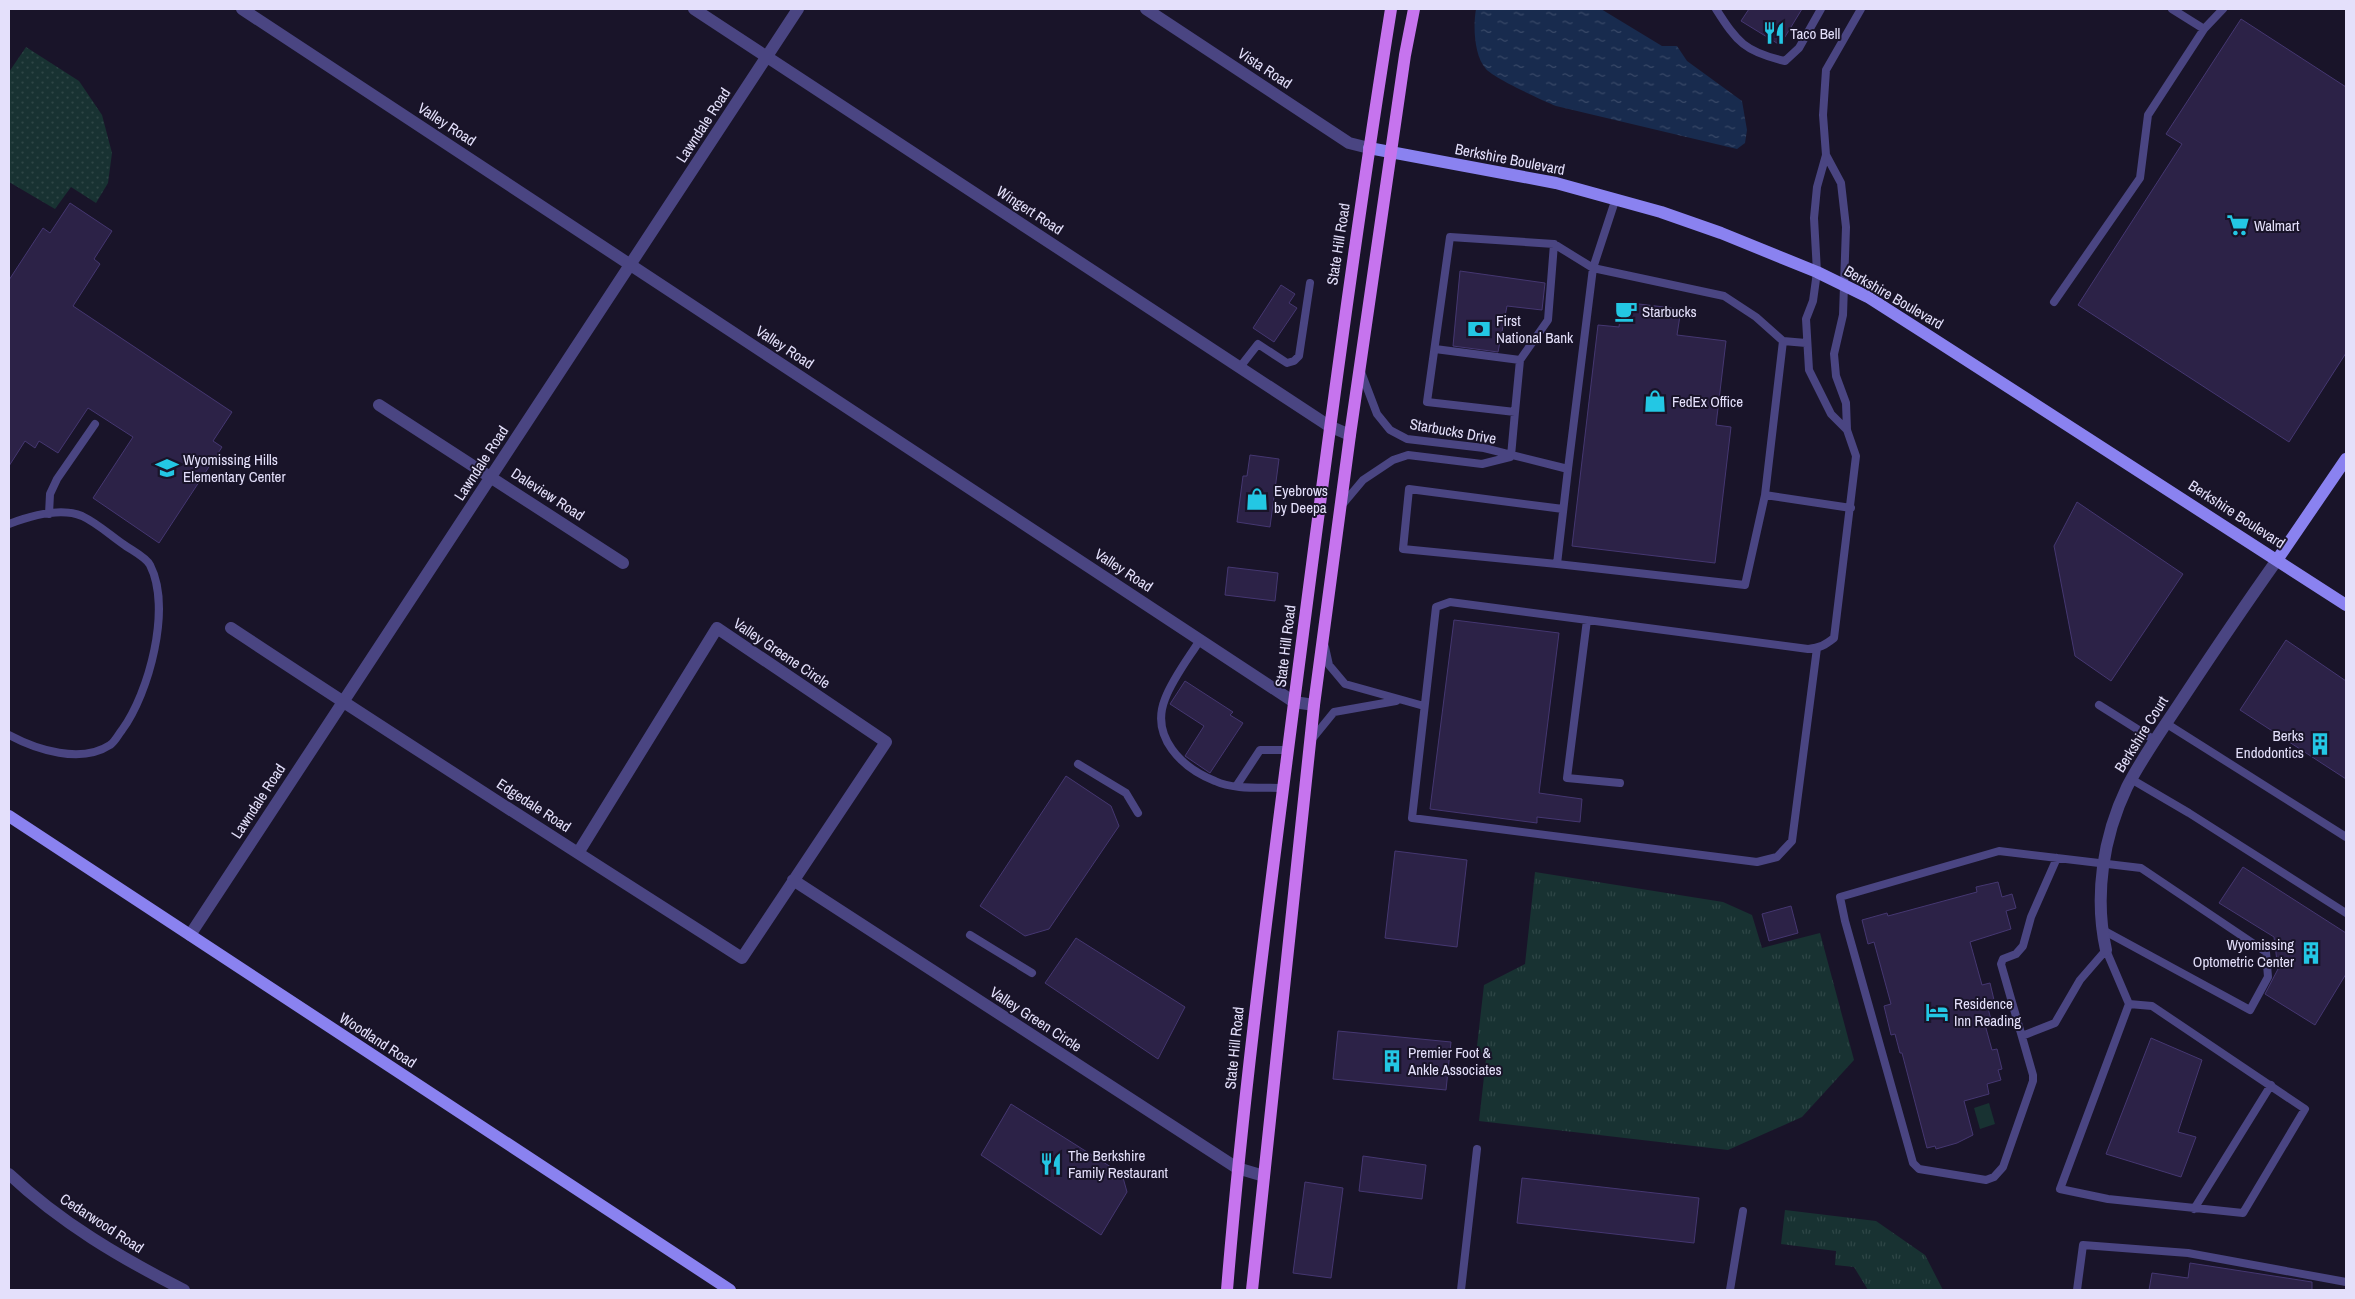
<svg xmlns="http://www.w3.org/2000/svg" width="2355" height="1299" font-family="'Archivo Narrow',sans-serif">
<defs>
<pattern id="grass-tufts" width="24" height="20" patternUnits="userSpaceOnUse" patternTransform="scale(1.25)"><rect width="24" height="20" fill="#183232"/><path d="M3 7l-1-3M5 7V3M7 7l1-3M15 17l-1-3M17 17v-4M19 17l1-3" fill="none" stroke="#2e4646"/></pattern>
<pattern id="park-dots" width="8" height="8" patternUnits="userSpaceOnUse" patternTransform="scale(1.25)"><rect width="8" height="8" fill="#183232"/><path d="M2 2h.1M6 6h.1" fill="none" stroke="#2e4646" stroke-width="1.8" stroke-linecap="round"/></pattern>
<pattern id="water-ripples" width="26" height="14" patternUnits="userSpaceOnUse" patternTransform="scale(1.25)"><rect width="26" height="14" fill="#182b4e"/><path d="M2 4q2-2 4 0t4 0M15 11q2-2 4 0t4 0" fill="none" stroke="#394968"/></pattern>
</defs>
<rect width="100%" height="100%" fill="#191429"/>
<path fill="url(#grass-tufts)" d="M1535 872 1723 902 1752 915 1762 948 1820 933 1854 1060 1802 1117 1728 1150 1479 1121 1486 1059 1477 1046 1484 985 1525 964Z
M1785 1210 1876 1221 1925 1255 1943 1290H1868L1854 1267 1835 1265 1836 1251 1781 1244Z"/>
<path fill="url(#park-dots)" d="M26 47 79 81 102 115 112 153 108 183 96 203 71 187 55 209 9 182V72Z"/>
<path fill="#183232" d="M1989 1103 1995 1124 1980 1129 1974 1108Z"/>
<path fill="url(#water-ripples)" d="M1476 9H1601L1662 46H1677L1687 61 1742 101 1747 130 1745 143 1737 149 1556 106C1542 100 1495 79 1486 69 1474 56 1473 26 1476 9Z"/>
<path fill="#2c2247" stroke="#453771" d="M1749 9H1802L1780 45 1741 21Z
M2241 19 2346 87V353L2289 442 2078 305 2182 144 2166 134Z
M70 203 112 231 94 259 100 264 73 306 232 412 213 441 222 447 159 543 93 498 133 437 88 408 58 453 39 441 35 448 25 441 9 466V280L43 228 50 233Z
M1460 271 1545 283 1542 310 1507 306 1498 352 1453 346Z
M1281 285 1295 294 1289 303 1297 308 1274 342 1253 328Z
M1622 302 1681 309 1677 335 1726 341 1716 425 1731 427 1715 563 1572 546 1598 325 1619 327Z
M1250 455 1279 459 1270 527 1237 522 1243 476H1247Z
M2077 502 2183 574 2111 681 2075 656 2054 546Z
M1228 567 1278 573 1275 601 1225 595Z
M1454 620 1559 633 1539 793 1582 799 1580 822 1537 817V823L1430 809Z
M2286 640 2346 681V779L2240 710Z
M1185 681 1233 712 1230 715 1243 723 1210 773 1185 756 1204 726 1170 704Z
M1066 776 1111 806 1119 826 1049 929 1025 936 980 906Z
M1395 851 1467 860 1457 947 1385 938Z
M2243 867 2346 933V974L2315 1025 2265 994 2278 969 2274 937 2219 903Z
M1998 882 2002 897 2012 894 2016 908 2006 911 2011 929 1970 942 1982 985 1990 983 1994 1000 1986 1002 1991 1019 1984 1021 1992 1050 1997 1049 2002 1069 1998 1070 2001 1080 1987 1084 1989 1094 1964 1101 1973 1135 1957 1143 1936 1149 1935 1146 1927 1148 1902 1053H1900L1895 1034 1891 1035 1884 1006 1891 1004 1874 942 1868 944 1862 920 1887 913 1888 916 1977 892 1976 887Z
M1791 906 1798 933 1769 941 1762 914Z
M1076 938 1185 1007 1158 1059 1045 983Z
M1338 1031 1451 1042 1446 1090 1333 1079Z
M2151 1038 2202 1060 2178 1132 2196 1137 2181 1177 2106 1154Z
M1011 1104 1122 1174 1127 1192 1101 1235 981 1155Z
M1363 1156 1426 1165 1422 1199 1359 1191Z
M1522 1178 1699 1198 1694 1243 1517 1223Z
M1305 1182 1343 1188 1331 1278 1293 1273Z
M2190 1263 2312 1282V1290H2149L2152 1273 2188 1278Z"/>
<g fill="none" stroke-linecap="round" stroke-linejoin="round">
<path stroke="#4a4582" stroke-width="8" d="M1716 9C1737 42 1745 52 1785 61L1799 48 1821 9
M2172 9 2204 29
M2054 302 2140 178 2148 115 2204 29 2223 9
M1435 349 1520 360
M1240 367 1258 344 1287 363 1294 361 1299 356 1310 283
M1361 372 1377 414 1390 430 1407 439 1484 448 1568 469 1557 564 1745 585 1765 495 1851 508
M1515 412 1520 360 1548 320 1554 244
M1847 430 1831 414 1809 370 1806 319 1813 301 1817 272 1814 218 1817 187 1826 155 1823 115 1826 70 1861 9
M1511 456 1515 412 1427 402 1450 237 1554 244 1593 268 1724 296 1756 317 1783 341 1806 343
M1568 469 1593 268 1616 198
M1765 495 1783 341
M1342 505 1363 480 1393 460 1408 455 1482 464 1510 457
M49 514 50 494 57 479 95 424
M9 524C30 516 60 507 82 516 97 523 110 535 123 544 131 550 146 557 150 565 172 608 149 693 122 730 118 735 115 742 110 745 81 764 37 750 9 735
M1557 564 1403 549 1409 489 1563 509
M1587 620 1567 778 1620 783
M1200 640C1188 659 1173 678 1165 699 1150 737 1182 768 1215 781 1234 790 1262 787 1283 788
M1325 647 1329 665 1345 684 1424 706
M1817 648 1792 841 1777 857 1757 862 1412 818 1436 607 1450 602 1808 649C1820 648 1825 645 1834 638L1856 456 1847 430 1846 403 1836 376 1834 354 1843 315 1846 227 1841 183 1826 155
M2099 705 2156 741
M2167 724 2346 837
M1312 739 1334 712 1396 701
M1078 764 1126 793 1138 813
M2131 779 2189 813 2346 913
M1237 785 1260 750H1288
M2057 858 2031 917 2023 946 2016 954 2003 959 2001 964 2033 1075V1081L2003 1167 1994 1177 1986 1180 1919 1169 1913 1163 1845 921 1840 897 1999 851 2141 868 2266 952 2268 977 2250 1010 2101 929
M970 935 1032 973
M2022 1036 2055 1023 2080 980 2106 950 2129 1004 2060 1189 2108 1199 2243 1213 2305 1109 2152 1006 2129 1004
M2194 1209 2271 1085
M1461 1290 1477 1149
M1730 1290 1743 1211
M2077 1290 2083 1245 2188 1253 2346 1282"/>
<path stroke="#4a4582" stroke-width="12" d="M242 9 1294 702 1314 705
M694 9 1329 426 1350 435
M1146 9 1349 143 1369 148
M379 405 623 563
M231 628C400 740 571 849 742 958L886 742 717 628 578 853
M793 880 1237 1168 1264 1176
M190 935 798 9
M2106 950C2094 896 2103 837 2127 787 2143 756 2164 727 2183 698 2214 651 2245 605 2277 560
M9 1174C61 1223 121 1258 184 1290"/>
<path stroke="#8a82f0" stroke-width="12" d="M1369 148 1556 183 1661 212 1721 233 1817 272 1868 297 1929 336 2346 605
M2277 560 2346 459
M9 816 730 1290"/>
<path stroke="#c674ee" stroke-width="12" d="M1227 1290C1243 1094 1269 899 1294 703 1324 471 1354 240 1391 9
M1252 1290 1314 705 1350 435 1405 55 1414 9"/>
</g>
<defs>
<symbol id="restaurant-bare" viewBox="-9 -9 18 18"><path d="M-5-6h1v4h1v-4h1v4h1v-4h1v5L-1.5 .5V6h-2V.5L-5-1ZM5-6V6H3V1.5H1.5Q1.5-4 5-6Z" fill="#23c7e4" stroke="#191429" stroke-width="2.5" paint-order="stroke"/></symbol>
<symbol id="supermarket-bare" viewBox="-9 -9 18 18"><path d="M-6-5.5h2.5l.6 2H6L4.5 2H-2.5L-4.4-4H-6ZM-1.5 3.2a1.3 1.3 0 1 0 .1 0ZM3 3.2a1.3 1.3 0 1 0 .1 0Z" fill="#23c7e4" stroke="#191429" stroke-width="2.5" paint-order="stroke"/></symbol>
<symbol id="cafe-bare" viewBox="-9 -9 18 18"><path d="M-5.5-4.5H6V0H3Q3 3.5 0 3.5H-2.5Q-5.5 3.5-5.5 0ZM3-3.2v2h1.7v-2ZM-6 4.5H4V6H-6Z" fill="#23c7e4" stroke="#191429" stroke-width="2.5" paint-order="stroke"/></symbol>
<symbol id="bank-bare" viewBox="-9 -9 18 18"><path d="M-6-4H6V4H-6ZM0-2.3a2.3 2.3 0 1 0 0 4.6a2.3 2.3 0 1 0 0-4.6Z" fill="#23c7e4" stroke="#191429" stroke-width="2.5" paint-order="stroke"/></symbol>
<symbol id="shop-bare" viewBox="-9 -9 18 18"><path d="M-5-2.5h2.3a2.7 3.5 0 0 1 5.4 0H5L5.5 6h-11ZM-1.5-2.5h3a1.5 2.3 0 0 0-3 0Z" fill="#23c7e4" stroke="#191429" stroke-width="2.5" paint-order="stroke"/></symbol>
<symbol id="school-bare" viewBox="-9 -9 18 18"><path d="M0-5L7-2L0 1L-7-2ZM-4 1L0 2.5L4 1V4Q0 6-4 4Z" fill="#23c7e4" stroke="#191429" stroke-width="2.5" paint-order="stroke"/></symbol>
<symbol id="building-bare" viewBox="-9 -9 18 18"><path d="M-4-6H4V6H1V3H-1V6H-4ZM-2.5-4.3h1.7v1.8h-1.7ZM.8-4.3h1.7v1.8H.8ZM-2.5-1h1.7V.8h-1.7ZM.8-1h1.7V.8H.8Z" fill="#23c7e4" stroke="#191429" stroke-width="2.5" paint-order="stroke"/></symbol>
<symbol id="hotel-bare" viewBox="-9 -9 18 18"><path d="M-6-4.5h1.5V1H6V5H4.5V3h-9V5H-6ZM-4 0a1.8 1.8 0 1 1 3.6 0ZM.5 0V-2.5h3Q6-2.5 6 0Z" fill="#23c7e4" stroke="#191429" stroke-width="2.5" paint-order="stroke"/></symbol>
</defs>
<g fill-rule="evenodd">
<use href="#restaurant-bare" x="1758" y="17" width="32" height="32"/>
<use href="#supermarket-bare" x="2222" y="209" width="32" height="32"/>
<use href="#cafe-bare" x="1610" y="295" width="32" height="32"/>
<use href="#bank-bare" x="1463" y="313" width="32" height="32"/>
<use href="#shop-bare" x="1639" y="385" width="32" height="32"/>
<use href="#school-bare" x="151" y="452" width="32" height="32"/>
<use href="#shop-bare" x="1241" y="483" width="32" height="32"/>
<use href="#building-bare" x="2304" y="728" width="32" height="32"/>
<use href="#building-bare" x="2295" y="937" width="32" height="32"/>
<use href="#hotel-bare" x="1921" y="996" width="32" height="32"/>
<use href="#building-bare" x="1376" y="1045" width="32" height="32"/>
<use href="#restaurant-bare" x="1035" y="1148" width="32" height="32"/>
</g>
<g text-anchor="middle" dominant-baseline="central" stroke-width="4" stroke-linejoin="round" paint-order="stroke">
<g font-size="15" fill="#e4e0fb" stroke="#191429" text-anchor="start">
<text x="1790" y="33">Taco Bell</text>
<text x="2254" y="225">Walmart</text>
<text x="1642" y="311">Starbucks</text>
<text x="1496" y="320">First<tspan x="1496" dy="17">National Bank</tspan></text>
<text x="1672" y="401">FedEx Office</text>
<text x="183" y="459">Wyomissing Hills<tspan x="183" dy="17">Elementary Center</tspan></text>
<text x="1274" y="490">Eyebrows<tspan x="1274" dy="17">by Deepa</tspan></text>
<text x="2304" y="735" text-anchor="end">Berks<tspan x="2304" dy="17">Endodontics</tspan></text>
<text x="2294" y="944" text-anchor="end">Wyomissing<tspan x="2294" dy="17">Optometric Center</tspan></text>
<text x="1954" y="1003">Residence<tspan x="1954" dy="17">Inn Reading</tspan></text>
<text x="1408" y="1052">Premier Foot &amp;<tspan x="1408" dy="17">Ankle Associates</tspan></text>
<text x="1068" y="1155">The Berkshire<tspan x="1068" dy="17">Family Restaurant</tspan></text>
</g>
<g font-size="15" fill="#e4e0fb" stroke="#191429">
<text transform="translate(1265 68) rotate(33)">Vista Road</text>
<text transform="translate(447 124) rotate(33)">Valley Road</text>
<text transform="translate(703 125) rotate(-57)">Lawndale Road</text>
<text transform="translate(1510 159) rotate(11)">Berkshire Boulevard</text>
<text transform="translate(1030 210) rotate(33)">Wingert Road</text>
<text transform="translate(1338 244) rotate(-81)">State Hill Road</text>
<text transform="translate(1894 297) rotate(30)">Berkshire Boulevard</text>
<text transform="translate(785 347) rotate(33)">Valley Road</text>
<text transform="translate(1453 431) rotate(10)">Starbucks Drive</text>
<text transform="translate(481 463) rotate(-57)">Lawndale Road</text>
<text transform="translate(548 494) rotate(33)">Daleview Road</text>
<text transform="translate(2237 514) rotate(33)">Berkshire Boulevard</text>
<text transform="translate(1124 570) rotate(33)">Valley Road</text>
<text transform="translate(1285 646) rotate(-83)">State Hill Road</text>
<text transform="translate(782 653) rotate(34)">Valley Greene Circle</text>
<text transform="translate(2141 734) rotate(-58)">Berkshire Court</text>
<text transform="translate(258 801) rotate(-57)">Lawndale Road</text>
<text transform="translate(534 805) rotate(33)">Edgedale Road</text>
<text transform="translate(1036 1019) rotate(33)">Valley Green Circle</text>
<text transform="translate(378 1040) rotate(33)">Woodland Road</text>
<text transform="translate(1234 1048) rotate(-84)">State Hill Road</text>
<text transform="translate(102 1223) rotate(33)">Cedarwood Road</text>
</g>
</g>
<rect width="2355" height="1299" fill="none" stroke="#e4e0fb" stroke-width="20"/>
</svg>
